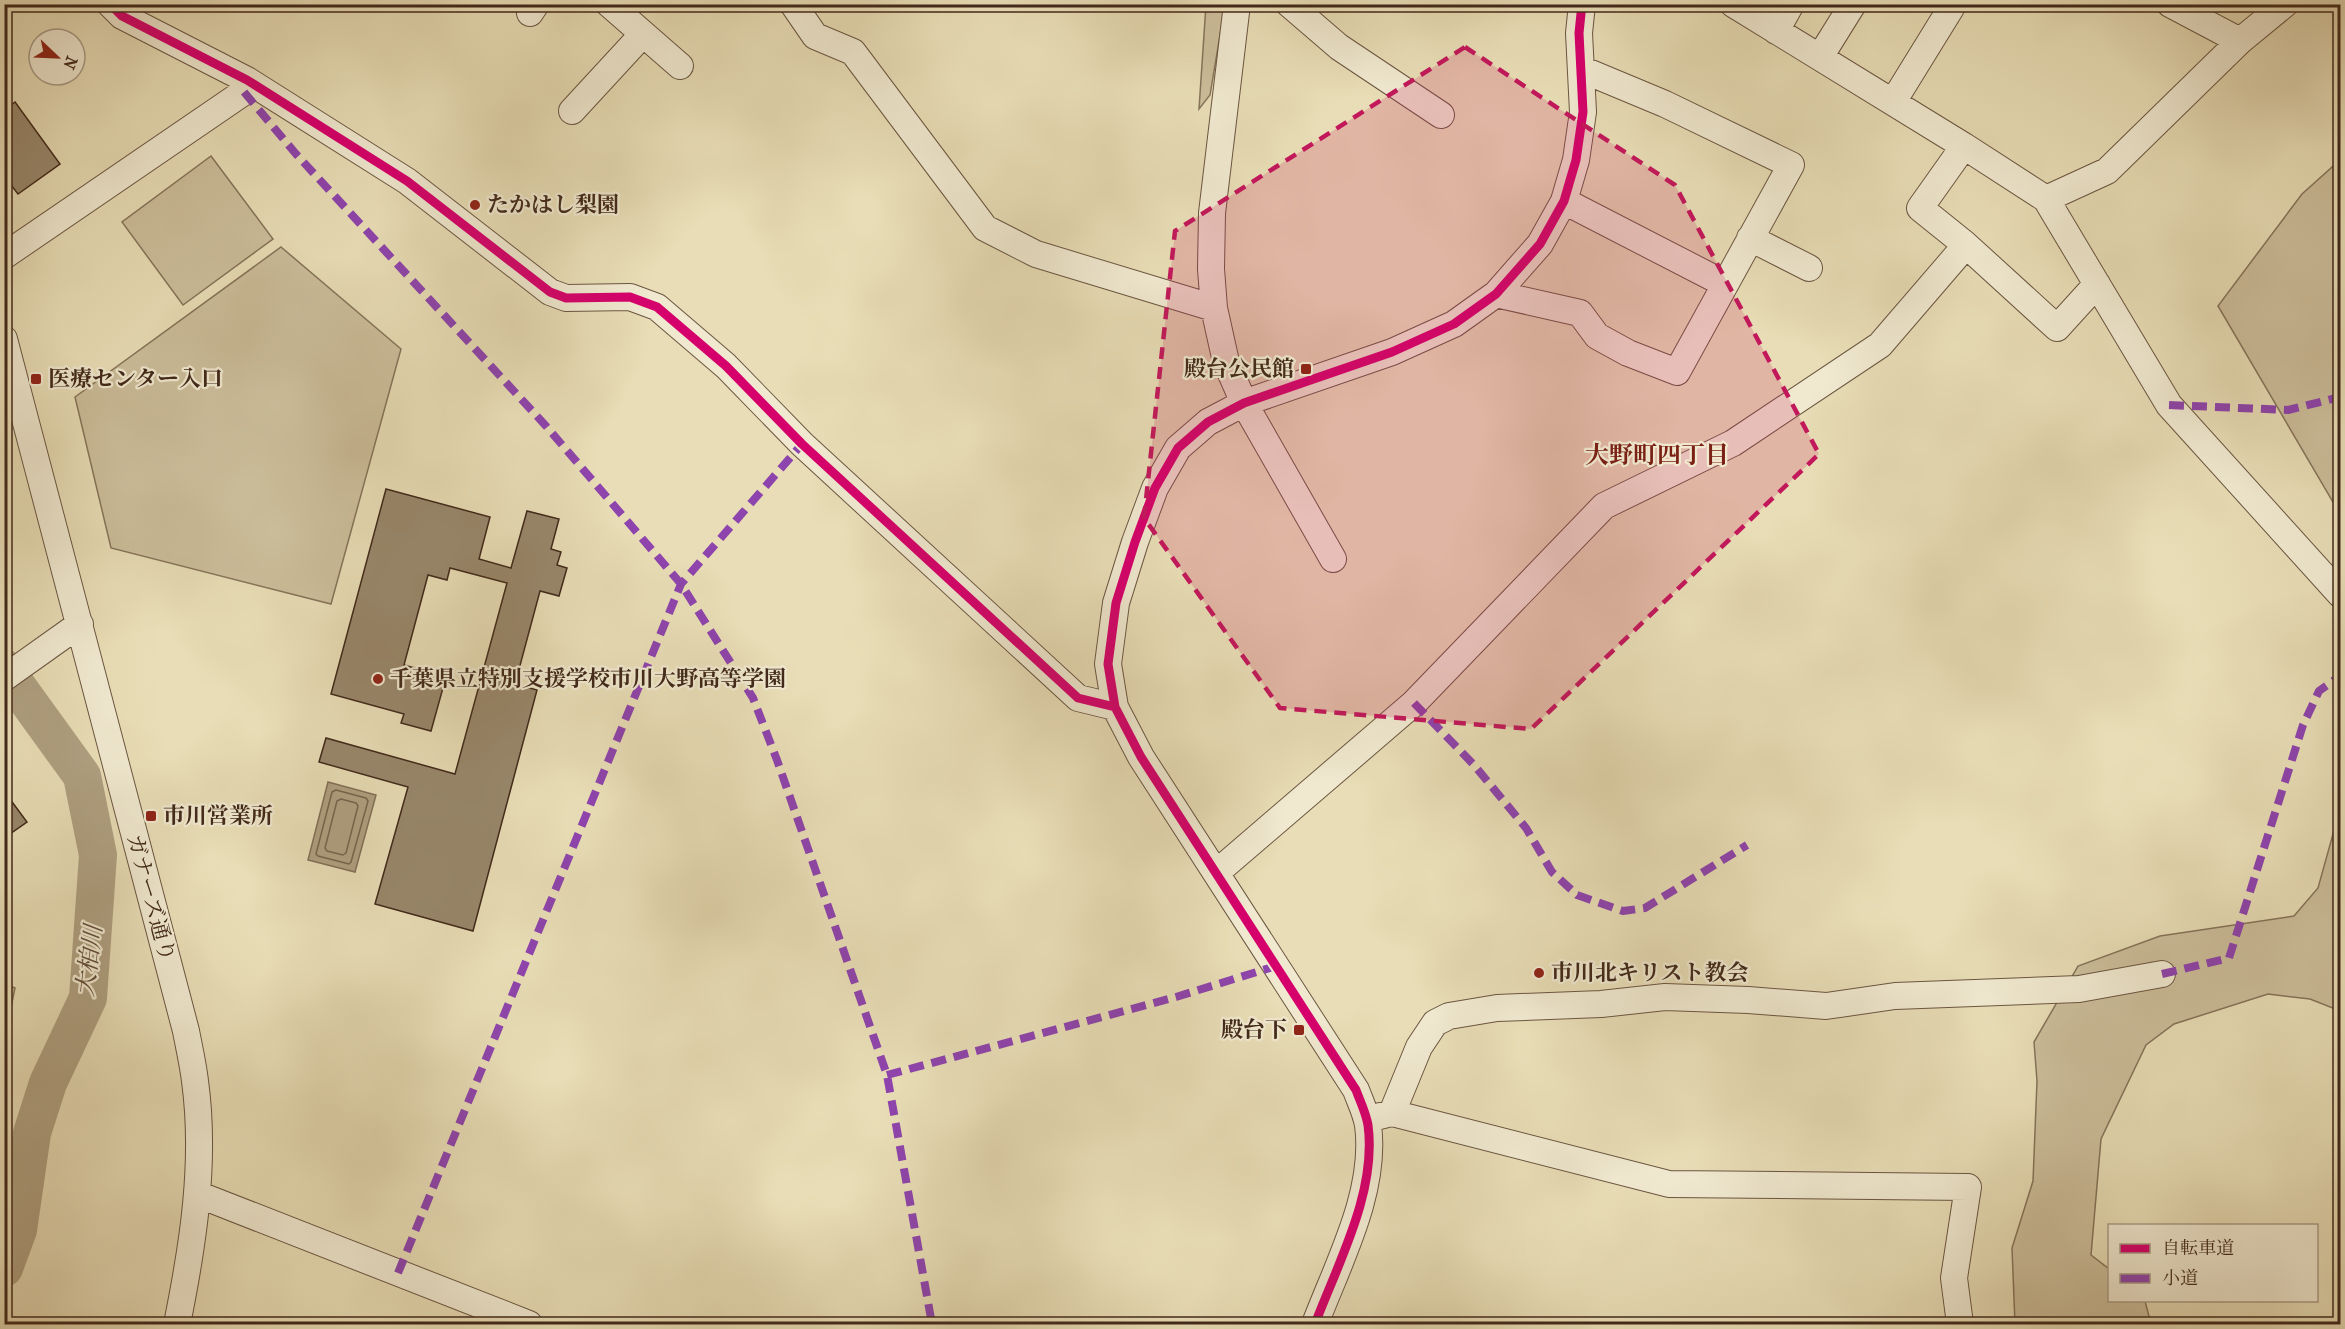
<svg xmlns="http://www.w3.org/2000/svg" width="2345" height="1329" font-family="'IM FELL French Canon','Noto Serif JP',serif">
<rect width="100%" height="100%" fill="#e8ddb6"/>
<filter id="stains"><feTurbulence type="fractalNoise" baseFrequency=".00333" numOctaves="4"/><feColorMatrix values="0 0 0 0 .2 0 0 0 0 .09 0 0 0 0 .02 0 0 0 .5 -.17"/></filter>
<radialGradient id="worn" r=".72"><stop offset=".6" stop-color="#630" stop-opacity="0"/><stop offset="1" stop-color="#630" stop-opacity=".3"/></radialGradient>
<path fill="#ccbe9b" stroke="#86745a" stroke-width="1.5" d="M1206 5H1225L1210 95 1199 109Z
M211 156 273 239 183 305 122 222Z
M2340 160V514L2218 306 2302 194Z
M281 247 401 349 331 604 111 548 75 397Z
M2340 809V1011L2310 999 2268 994 2174 1024 2146 1045 2101 1139 2091 1255 2109 1269 2110 1300 2145 1301 2151 1324H2015L2012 1248 2033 1181 2037 1081 2034 1042 2078 966 2160 936 2294 916 2318 888Z
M5 984 15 988 5 1036Z"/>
<path fill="#afa081" stroke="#837058" stroke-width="1.5" d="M328 782 376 795 355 872 308 860Z"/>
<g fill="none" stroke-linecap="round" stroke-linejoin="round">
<path stroke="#78644e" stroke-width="1.5" d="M336 790 366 798 368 801 351 862 349 864 318 856 316 854 332 792Z
M341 799 356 803 358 806 346 853 343 855 327 851 325 848 337 801Z"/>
<path stroke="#afa081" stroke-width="38" d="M4 668 82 776 98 855 88 998 48 1083 32 1133 18 1230 4 1268"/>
</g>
<path fill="#98876b" stroke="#41291a" stroke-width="1.5" d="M15 102 60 164 18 194 4 176V110Z
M386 489 490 517 479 559 511 568 527 511 559 519 551 549 561 552 557 565 567 568 559 596 540 591 515 684 537 690 473 931 375 904 408 787 319 762 326 738 455 774 507 583 450 568 447 580 428 575 404 665 446 677 431 731 401 723 404 714 331 694Z
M4 791 27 822 4 838Z"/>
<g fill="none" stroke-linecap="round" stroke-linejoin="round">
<defs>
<path id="minor" d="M110 4 122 16 247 80 407 181 550 292 566 298 630 297 657 307 726 366 802 444 1078 698 1115 707
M609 4 680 66
M793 4 815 36 853 52 985 228 1036 254 1214 308
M1237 4 1212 213 1211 269 1214 308 1226 362 1244 403 1333 559
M1289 4 1339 47 1441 115
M1733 4 1964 146 2046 199 2169 405 2340 594
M2170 4 2240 41
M530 13 536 4
M1776 31 1791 4
M1820 57 1853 4
M1893 102 1951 8
M572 111 643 34
M2046 199 2107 171 2240 41 2285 4
M1564 201 1725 284
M1750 238 1809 268
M1966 245 2057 328 2097 284
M4 256 244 92 247 80
M1496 294 1580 313 1597 336 1628 353 1677 372 1791 165 1665 104 1581 69
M4 339 186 1031C189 1047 193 1064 195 1081 206 1162 193 1245 177 1324
M4 678 80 624
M1216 873 1414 703 1604 506 1733 443 1880 345 1966 245 1920 208 1964 146
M1392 1113 1419 1047 1435 1023 1449 1016 1497 1008 1601 1004 1665 997 1748 1000 1826 1006 1895 996 2079 989 2162 974
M1376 1117 1392 1113 1669 1184 1968 1187 1954 1278 1960 1324
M197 1194 529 1324
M1315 1324C1338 1263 1377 1192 1368 1125 1366 1113 1360 1101 1356 1090L1141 757 1115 707 1108 664 1116 603 1135 542 1155 488 1178 448 1208 422 1244 403 1392 352 1454 324 1496 294 1540 244 1564 201 1576 160 1583 112 1579 33 1582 4"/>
</defs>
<use href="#minor" stroke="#6b5641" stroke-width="28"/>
<use href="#minor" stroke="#f0e9d0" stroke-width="26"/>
<path stroke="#8e44ad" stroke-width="8" stroke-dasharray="15 8" stroke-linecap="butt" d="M244 92 296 154 546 426 681 584 753 698 777 760 887 1075 932 1324
M2169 405 2288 410 2340 397
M1414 703 1474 765 1526 828 1552 872 1577 895 1623 911 1645 908 1747 845
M2162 974 2229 958 2303 725 2319 691 2340 676
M887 1075 1176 997 1276 966
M398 1273 681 584 802 444"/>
<defs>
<path id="cycleway" d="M110 4 122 16 247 80 407 181 550 292 566 298 630 297 657 307 726 366 802 444 1078 698 1115 707
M1315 1324C1338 1263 1377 1192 1368 1125 1366 1113 1360 1101 1356 1090L1141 757 1115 707 1108 664 1116 603 1135 542 1155 488 1178 448 1208 422 1244 403 1392 352 1454 324 1496 294 1540 244 1564 201 1576 160 1583 112 1579 33 1582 4"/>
</defs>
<use href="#cycleway" stroke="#f0e9d0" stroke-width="13"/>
<use href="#cycleway" stroke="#d6006c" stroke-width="9"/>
</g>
<path fill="#c2185b" fill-opacity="0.2" stroke="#c2185b" stroke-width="4.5" stroke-dasharray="12 8" stroke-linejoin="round" d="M1465 47 1675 185 1819 454 1531 729 1280 708 1144 518 1175 231Z"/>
<g fill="#8f2418" stroke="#f0e9d0" stroke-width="2">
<circle cx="475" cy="205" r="6"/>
<rect x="1300" y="363" width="12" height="12" rx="3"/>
<rect x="30" y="373" width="12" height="12" rx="3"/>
<circle cx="378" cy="679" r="6"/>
<rect x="145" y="810" width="12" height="12" rx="3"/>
<circle cx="1539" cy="973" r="6"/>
<rect x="1293" y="1024" width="12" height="12" rx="3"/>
</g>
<g text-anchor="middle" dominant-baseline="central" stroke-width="4.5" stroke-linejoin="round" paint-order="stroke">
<g font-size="22" font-weight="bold" fill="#41291a" stroke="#f0e9d0" text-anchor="start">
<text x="487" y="205">たかはし梨園</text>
<text x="1294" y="369" text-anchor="end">殿台公民館</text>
<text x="48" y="379">医療センター入口</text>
<text x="390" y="679">千葉県立特別支援学校市川大野高等学園</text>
<text x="163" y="816">市川営業所</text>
<text x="1551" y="973">市川北キリスト教会</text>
<text x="1287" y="1030" text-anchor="end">殿台下</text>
</g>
<g font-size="22" fill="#41291a" stroke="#f0e9d0">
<text transform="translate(151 898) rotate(75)">ガナーズ通り</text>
</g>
<g font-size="24" font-weight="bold" fill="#7a1f14" stroke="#f0e9d0">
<text x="1657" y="455">大野町四丁目</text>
</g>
<g font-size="24" font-style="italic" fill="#624d39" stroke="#f0e9d0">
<text transform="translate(89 961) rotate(-83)">大柏川</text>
</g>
</g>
<rect width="2345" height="1329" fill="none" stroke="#e8ddb6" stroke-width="24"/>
<rect x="6" y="6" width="2333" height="1317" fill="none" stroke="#41291a" stroke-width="3"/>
<rect x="12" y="12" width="2321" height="1305" fill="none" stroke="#41291a" stroke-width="1.5"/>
<rect x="2108" y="1224" width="210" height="78" fill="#f0e9d0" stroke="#aa9c87" stroke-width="1.5"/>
<rect x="2120" y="1244" width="30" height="9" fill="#d6006c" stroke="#aa9c87" stroke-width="1.5"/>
<text x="2162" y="1254" font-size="18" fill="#41291a">自転車道</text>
<rect x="2120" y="1274" width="30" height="9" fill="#8e44ad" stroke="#aa9c87" stroke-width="1.5"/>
<text x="2162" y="1284" font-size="18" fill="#41291a">小道</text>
<g transform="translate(57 57) rotate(113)"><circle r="28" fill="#f0e9d0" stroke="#aa9c87" stroke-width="1.5"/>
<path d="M0-4.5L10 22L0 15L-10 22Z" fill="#8f2418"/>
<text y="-9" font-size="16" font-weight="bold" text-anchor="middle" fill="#41291a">N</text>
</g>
<rect width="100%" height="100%" filter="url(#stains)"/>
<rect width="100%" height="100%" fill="url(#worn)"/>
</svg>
